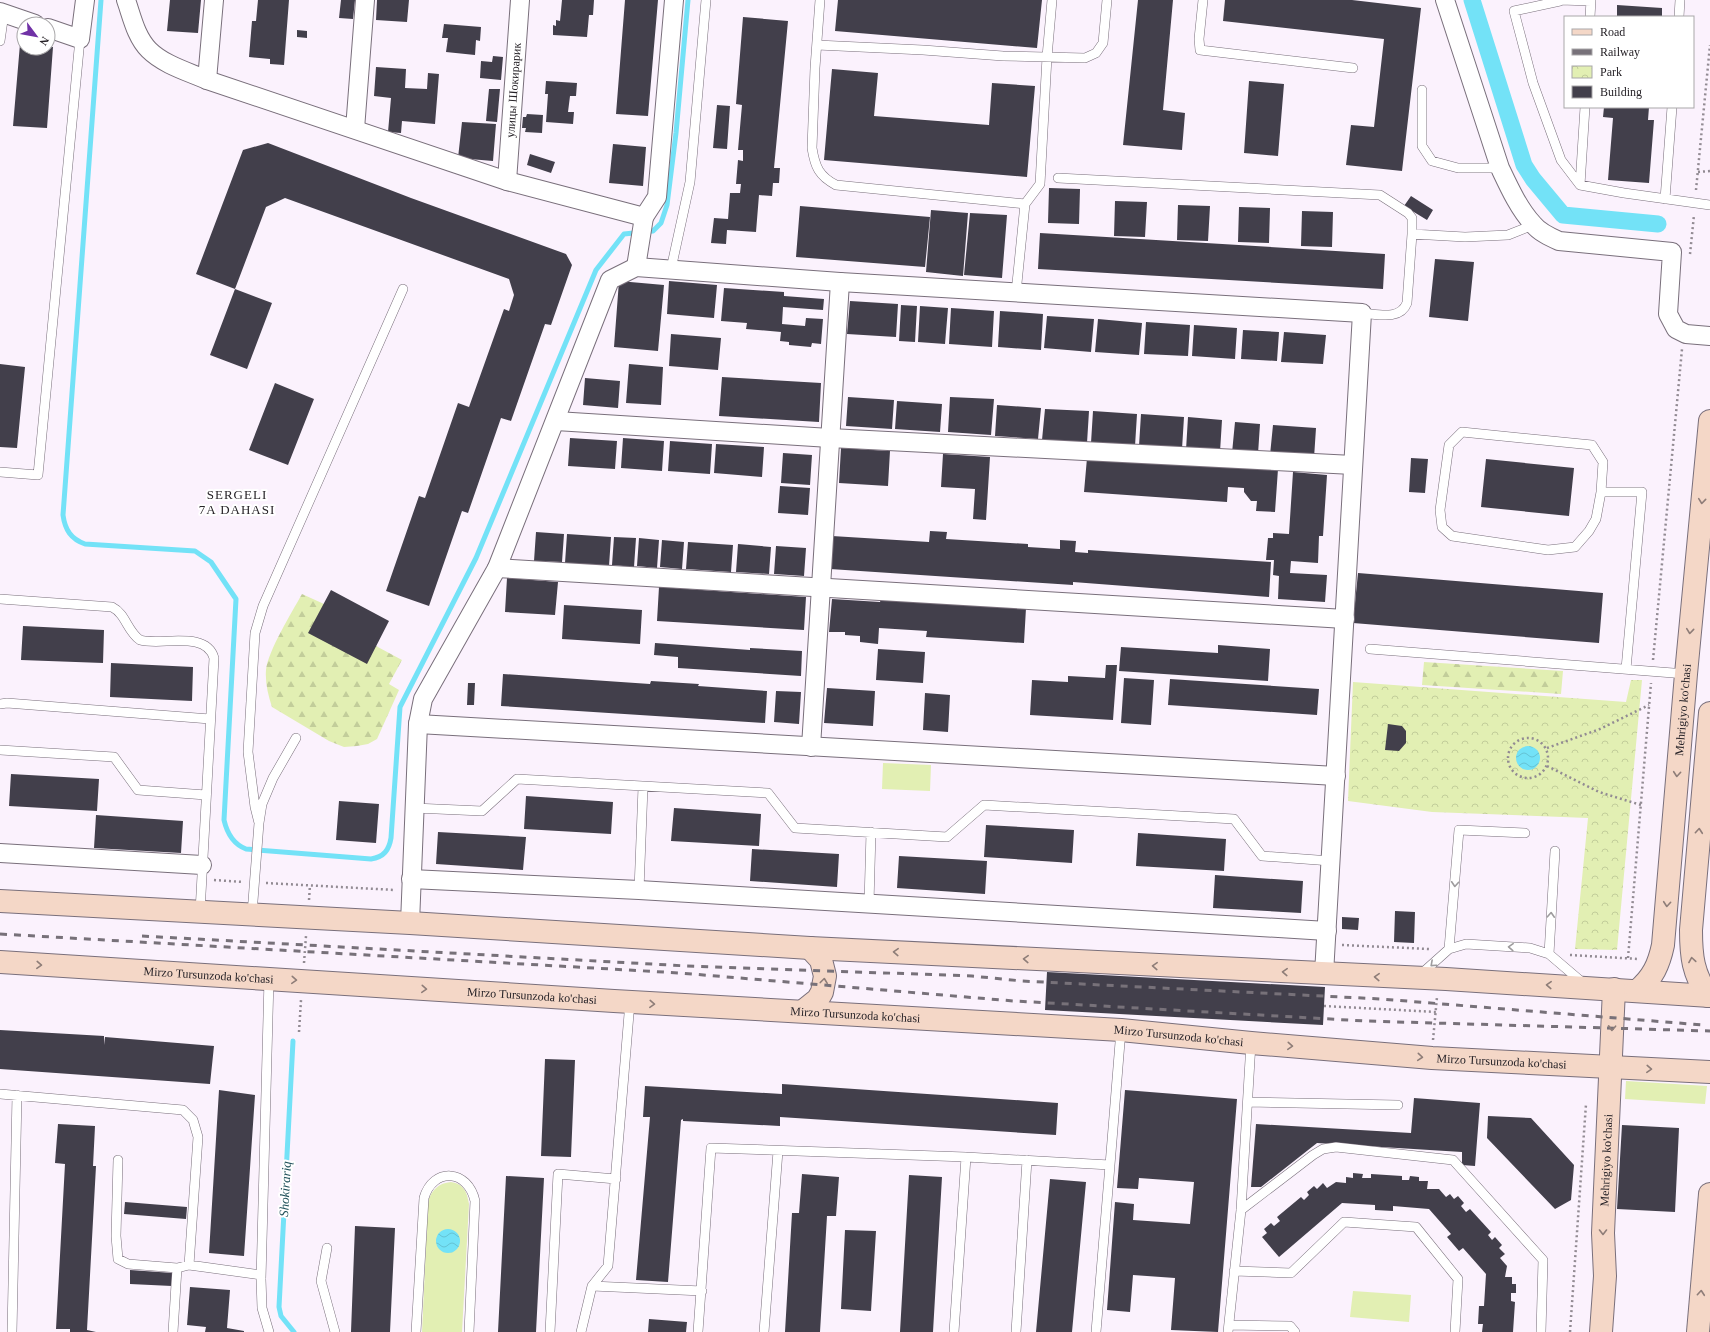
<svg xmlns="http://www.w3.org/2000/svg" width="1710" height="1332" font-family="Georgia,serif">
<defs>
<pattern id="forest-firs" width="22" height="20" patternUnits="userSpaceOnUse"><rect width="22" height="20" fill="#e2efb3"/><path d="M5 1l3.5 6h-7zM16 11l3.5 6h-7z" fill="#c2cd9a"/></pattern>
<pattern id="park-crowns" width="20" height="18" patternUnits="userSpaceOnUse"><rect width="20" height="18" fill="#e2efb3"/><path d="M2 6a3 3 0 1 1 6 0M12 15a3 3 0 1 1 6 0" fill="none" stroke="#c2cd9a"/></pattern>
<pattern id="water-waves" width="16" height="10" patternUnits="userSpaceOnUse"><rect width="16" height="10" fill="#73e2f7"/><path d="M0 5q4-4 8 0t8 0" fill="none" stroke="#64c2d4"/></pattern>
</defs>
<rect width="100%" height="100%" fill="#fbf2fd"/>
<path fill="#e2efb3" d="M883 763 931 765 930 791 882 789Z
M1626 1081 1707 1086 1705 1104 1625 1099Z
M451 1182C464 1184 467 1192 469 1204L462 1332H422L428 1202C431 1190 439 1183 451 1182Z
M1353 1291 1411 1295 1409 1322 1350 1317Z"/>
<path fill="url(#forest-firs)" d="M302 594 324 604 376 646 402 660 389 684 399 690 377 739 368 744 357 746 344 747 329 741 272 707C268 695 265 682 266 670 268 651 292 612 302 594Z
M1424 662 1563 671 1561 694 1422 685Z"/>
<path fill="url(#park-crowns)" d="M1631 680H1642L1617 950 1575 949 1588 818 1432 812 1348 801 1353 682 1626 702Z"/>
<path fill="url(#water-waves)" d="M1516 758a12 12 0 1 1 24 0a12 12 0 1 1-24 0Z
M436 1241a12 12 0 1 1 24 0a12 12 0 1 1-24 0Z"/>
<g fill="none" stroke-linecap="round" stroke-linejoin="round">
<path stroke="#73e2f7" stroke-width="5" d="M101 0 63 515C65 530 71 539 85 544L195 551 211 562 236 599 224 820C227 833 233 844 246 849L371 859C384 857 389 850 391 838L400 707 476 558 596 270 624 234 653 231 661 223 667 205 676 133 688 0
M293 1041 279 1307 281 1316 294 1332"/>
<path stroke="#73e2f7" stroke-width="17" d="M1472 0 1524 165 1533 179 1563 215 1658 224"/>
</g>
<path fill="#423f4b" d="M170 0H201L198 33 167 31Z
M258 0H289L284 65 270 64V59L249 57 252 21H256Z
M341 0H355L353 19 339 18Z
M377 0H409L407 22 376 20Z
M562 0H594L593 15H589L587 37 553 35V25L556 26V20L560 21Z
M625 0H658L648 116 616 114Z
M838 0H1042L1037 48 835 31Z
M1138 0H1173L1163 110 1185 113 1182 150 1123 145Z
M1225 0H1352L1421 8 1402 171 1346 165 1351 125 1374 127 1384 39 1223 21Z
M1617 5 1662 8V17H1617Z
M743 17 788 21 774 168H780L779 183H773L772 196 759 195 756 232 727 230 726 244 711 243 714 218 728 219 730 193H740L741 184H736L738 160 743 161V150H738L742 105 736 104Z
M444 24 481 27 480 41 476 40 475 55 446 52 448 38H442Z
M297 30 307 31V38L297 37Z
M20 44 24 45V48L53 47 47 128 13 126Z
M493 56 503 57 501 80 480 78 481 61 492 62Z
M376 67 406 69 405 88 427 89 428 73 439 74 435 124 402 121 401 133 388 132 391 98 374 96Z
M832 69 878 73 874 116 989 125 992 83 1035 86 1027 177 824 160Z
M546 81 577 83 576 96H570L568 112H574L573 124 546 122 548 94H545Z
M1249 81 1284 84 1278 156 1244 153Z
M489 89H500L497 122 486 121Z
M717 105 730 106 727 149 713 148Z
M1604 107H1649L1648 120H1654L1649 183 1608 180 1613 118 1603 117Z
M527 114 543 115 542 133 525 132 526 128H522L523 117H526Z
M462 122 496 124 493 161 458 158Z
M268 143 411 198 566 254 572 265 551 325 545 324 511 421 501 418 468 513 462 511 429 606 386 591 419 496 425 498 458 403 469 407 504 309 509 311 514 295 509 279 285 198 266 207 235 289 196 274 243 150Z
M613 144 646 147 643 186 609 183Z
M530 154 555 162 551 173 527 165Z
M1049 188 1080 189 1079 224 1048 223Z
M1411 196 1433 210 1427 220 1404 206Z
M1115 201 1147 202 1145 237 1114 236Z
M1178 205 1210 206 1208 241 1177 240Z
M800 206 930 217 925 267 796 257Z
M1239 207 1270 208 1269 243 1238 242Z
M931 210 968 213 963 276 926 272Z
M1302 211 1333 212 1332 247 1301 246Z
M970 213 1007 215 1002 278 964 275Z
M1040 233 1385 254 1383 289 1038 269Z
M1435 259 1474 262 1468 321 1429 317Z
M619 281 664 285 658 351 614 347Z
M669 281 717 285 714 318 667 314Z
M724 288 784 292V296L824 299 823 310 783 307 782 324 805 326 806 318 823 319 821 344 812 343 811 347 789 345V342L780 341 781 332 746 329 747 323 721 321Z
M235 289 272 303 247 369 210 355Z
M850 301 898 304 896 337 847 334Z
M901 305 917 306 915 342 899 341Z
M920 306 948 308 945 344 918 342Z
M951 308 994 311 992 347 949 344Z
M1000 311 1043 314 1041 350 998 347Z
M1047 316 1094 319 1091 352 1044 348Z
M1098 319 1142 323 1139 355 1095 352Z
M1146 322 1190 325 1188 356 1144 354Z
M1194 325 1237 328 1235 359 1192 356Z
M1243 330 1279 332 1277 361 1241 359Z
M1284 332 1326 335 1323 364 1281 362Z
M671 334 721 338 718 370 669 366Z
M0 364 25 367 17 448 0 447Z
M629 364 663 367 661 405 626 403Z
M722 377 821 383 819 422 719 416Z
M585 378 620 381 618 408 583 405Z
M275 383 314 399 288 465 249 450Z
M848 397 894 400 892 429 846 426Z
M950 397 994 399 991 435 948 432Z
M897 401 942 404 940 432 895 429Z
M997 405 1041 408 1038 439 995 436Z
M1045 409 1089 411 1087 443 1042 440Z
M1093 411 1137 414 1135 446 1091 443Z
M1141 414 1184 417 1182 449 1139 446Z
M1188 417 1222 420 1220 452 1186 450Z
M1235 422 1260 424 1258 454 1232 453Z
M1273 425 1316 428 1314 458 1270 455Z
M570 438 617 441 615 469 568 466Z
M623 438 664 441 662 471 621 468Z
M670 441 712 444 710 474 668 471Z
M716 444 764 447 762 477 714 473Z
M841 448 890 451 888 486 839 483Z
M783 453 812 455 810 485 781 483Z
M943 454 990 457 986 520 973 519 975 489 941 487Z
M1087 458 1278 469 1275 512 1256 511 1257 501H1251L1244 492V488L1228 487 1227 502 1084 492Z
M1411 458 1428 459 1425 493 1409 492Z
M1486 459 1574 468 1569 516 1481 507Z
M1293 472 1327 475 1323 536H1319L1318 563 1291 561 1290 573 1327 575 1325 602 1278 599 1279 576 1273 575 1274 560H1266L1268 538H1273V533L1289 534Z
M780 486 810 488 808 515 778 513Z
M930 531 947 532 946 539 1028 544V547L1060 549V540L1076 541 1075 552 1088 553V550L1271 562 1269 597 1073 582V585L830 569 832 536 929 542Z
M536 532 564 534 562 562 534 561Z
M567 534 611 537 609 566 565 563Z
M614 537 636 538 634 567 612 565Z
M639 538 659 540 657 568 637 566Z
M662 540 684 542 682 569 660 567Z
M688 542 733 545 731 572 686 569Z
M738 544 771 547 769 574 736 572Z
M776 546 806 548 804 576 774 574Z
M1358 573 1603 593 1599 643 1353 623Z
M507 578 558 582 555 615 505 612Z
M659 587 806 597 804 630 657 621Z
M331 590 389 621 367 664 308 633Z
M832 599 880 602 881 599 1026 608 1024 643 926 637 927 631 879 628 878 644 860 642V636L845 635V632H829Z
M564 605 642 610 640 644 562 639Z
M23 626 104 630 103 663 21 660Z
M655 643 750 650V648L802 651 801 676 678 668V657L654 655Z
M1218 645 1270 649 1268 681 1119 671 1121 647 1218 653Z
M878 649 925 652 923 683 876 680Z
M111 663 193 667 192 701 110 697Z
M1106 665H1117L1113 720 1030 715 1032 680 1068 682V676L1105 678Z
M503 674 650 684 651 681 699 684 698 686 767 691 765 723 501 706Z
M1124 678 1154 680 1151 725 1121 723Z
M1170 679 1319 689 1317 715 1168 705Z
M468 683H475L474 705H467Z
M827 688 875 691 873 726 824 723Z
M776 691 801 692 799 724 774 722Z
M925 693 950 695 948 732 923 730Z
M1388 724 1402 726 1406 731V743L1399 751 1385 750Z
M11 774 99 779 97 811 9 806Z
M526 796 613 802 611 834 524 829Z
M339 801 379 804 376 843 336 840Z
M674 808 761 814 759 846 671 841Z
M96 815 183 821 181 853 94 848Z
M986 825 1074 830 1072 863 984 857Z
M438 832 526 837 523 870 436 864Z
M1138 833 1226 839 1224 871 1136 866Z
M752 849 839 854 837 887 750 881Z
M899 856 987 861 985 894 897 888Z
M1215 875 1303 881 1301 913 1213 908Z
M1395 911 1415 912 1414 943 1394 942Z
M1342 917 1359 918 1358 930 1342 929Z
M1047 972 1325 987 1323 1025 1045 1010Z
M0 1030 104 1036V1045L105 1037 214 1046 210 1084 0 1069Z
M545 1059 575 1060 571 1157 541 1156Z
M782 1084 1058 1103 1056 1135 780 1117V1126L683 1121V1119L681 1120 668 1282 636 1280 650 1117H643L645 1086 782 1094Z
M219 1090 255 1095 244 1256 209 1253Z
M1125 1090 1237 1099 1218 1332 1171 1330 1175 1278 1133 1275 1130 1312 1107 1310 1115 1202 1134 1204 1133 1220 1190 1224 1194 1182 1139 1178 1138 1189 1117 1188Z
M1414 1098 1480 1103 1475 1166 1462 1165V1152L1317 1143 1261 1187H1251L1256 1124 1411 1133Z
M1488 1116 1531 1118 1574 1165 1571 1200 1555 1209 1487 1138Z
M58 1124 95 1126 93 1166H96L87 1330 96 1332H70V1329H56L65 1164 55 1163Z
M1622 1125 1679 1128 1675 1212 1617 1209Z
M1353 1173 1363 1174 1362 1178H1371V1174L1402 1176V1180H1409L1410 1176 1419 1177V1181H1428L1427 1189H1439L1446 1197 1450 1194 1454 1199 1458 1196 1464 1203 1461 1206 1466 1212 1470 1209 1491 1232 1488 1235 1492 1240 1495 1237 1502 1245 1499 1248 1505 1254 1500 1258 1507 1266 1505 1277H1512V1284H1516V1293H1511V1301L1515 1302 1513 1332H1482L1483 1324H1478L1479 1306H1484L1486 1274 1463 1248 1459 1251 1447 1237 1451 1234 1429 1209 1393 1206V1211L1375 1210V1205L1342 1203 1279 1257 1262 1237 1267 1233 1264 1229 1271 1223 1274 1226 1280 1221 1277 1217 1301 1197 1304 1200 1309 1195 1307 1192 1314 1186 1317 1189 1323 1183 1327 1188 1336 1182 1346 1183V1177L1353 1178Z
M802 1174 839 1177 836 1216H827L820 1332H785L792 1213H799Z
M909 1175 942 1177 933 1332H900Z
M506 1176 544 1178 536 1332H498Z
M1050 1179 1086 1182 1072 1332H1036Z
M125 1202 187 1207 186 1219 124 1214Z
M355 1226 395 1228 390 1332H351Z
M845 1230 876 1231 871 1311 841 1309Z
M130 1270 173 1273 172 1286 130 1284Z
M190 1287 230 1290 227 1328 244 1331V1332H205L206 1327 187 1325Z
M649 1319 687 1322 686 1332H648Z"/>
<g fill="none" stroke-linecap="round" stroke-linejoin="round">
<defs>
<path id="service" d="M820 0 815 68 812 148C815 167 819 176 836 185L1025 204 1016 293
M1203 0 1199 39 1200 50 1353 68
M1560 0 1591 1
M1560 1 1514 11 1533 83 1561 160 1580 185 1624 193 1710 205
M1590 17 1591 0
M1679 17 1680 0
M0 41 4 13
M817 45 923 50 1003 56 1085 58 1096 53 1103 43 1107 0
M1422 90V146L1432 161 1458 168H1500
M1058 178 1380 195 1408 213 1412 218V234
M1580 185 1585 107
M1665 199 1672 107
M1025 204 1040 184 1047 57 1052 0
M671 269 690 182 706 0
M1362 313C1377 314 1400 321 1407 303L1412 234 1465 237 1508 235 1533 225
M0 472 38 475 80 39
M1601 492 1603 462 1592 445 1462 432 1449 445 1440 510 1442 527 1452 536 1548 550 1575 547 1589 531 1596 519 1601 492H1642L1626 669
M0 599 112 607C126 614 127 631 140 640 161 646 206 630 214 658L200 912
M1370 649 1686 674
M0 704 7 703 210 719
M0 750 114 757 138 790 206 795
M414 808 482 811 517 779 768 793 795 828 947 837 984 805 1234 819 1262 856 1331 861
M259 823 255 807 248 752 255 633 263 606 403 289
M639 890 643 787
M869 903 871 832
M252 914 259 823 262 804 273 778 296 738
M1449 949 1459 830 1525 833
M1549 954 1555 851
M1420 975 1449 949 1466 944 1530 948 1549 954 1583 983
M269 979 261 1279 262 1308 269 1332
M0 1094 183 1110 193 1120 198 1137 189 1265 177 1268 173 1332
M1248 1102 1398 1105
M118 1160 116 1236 118 1259 128 1264 177 1268
M1241 1210 1313 1155 1323 1149 1336 1147 1453 1160 1543 1260 1541 1332
M327 1248 321 1281 335 1332
M189 1265 261 1275
M1234 1271 1291 1273 1344 1222 1416 1227 1458 1279 1455 1332
M592 1286 702 1291
M1229 1325 1290 1326 1295 1332
M12 1332 17 1095
M416 1332 424 1198C433 1167 468 1169 475 1201L469 1332
M550 1332 558 1174 616 1179
M581 1332 592 1286 608 1266 630 1002
M698 1332 711 1148 966 1157 1110 1165 1121 1030
M764 1332 778 1151
M954 1332 966 1157
M1016 1332 1027 1160
M1096 1332 1110 1165
M1228 1332 1241 1210 1251 1043"/>
<g id="minor">
<path d="M126 0C132 17 136 37 149 50 164 65 189 72 207 80L507 181 644 217 657 197 674 0"/>
<path d="M1445 0 1500 168C1509 187 1519 209 1533 224 1539 232 1550 237 1559 241L1672 252 1668 314 1676 329 1686 334 1710 336"/>
<path d="M0 12 35 24"/>
<path d="M48 28 80 39 85 0"/>
<path d="M207 80 214 0"/>
<path d="M355 129 365 0"/>
<path id="s1" d="M507 181 520 0"/>
<path d="M636 267 644 217"/>
<path d="M556 421 830 438 1353 465"/>
<path d="M497 568 1345 619"/>
<path d="M418 724 1336 776"/>
<path d="M811 747 840 282"/>
<path d="M0 853 202 865"/>
<path d="M411 879 639 890 1327 931"/>
<path d="M410 923 418 724 423 699 497 568 610 280 636 267 840 282 1362 313 1324 974"/>
</g>
<g id="secondary">
<path d="M0 901 410 923 810 948 1446 979 1710 996"/>
<path id="s2" d="M0 962 614 1001 1121 1030 1251 1043 1432 1058 1710 1072"/>
<path id="s3" d="M1637 991C1653 978 1659 964 1663 945L1686 674 1710 421"/>
<path d="M1708 996C1693 973 1691 957 1691 930L1710 713"/>
<path d="M803 1011 818 999 822 992 825 976 821 960 810 948"/>
<path id="s4" d="M1601 1332 1605 1276 1603 1233 1614 989"/>
<path d="M1698 1332 1710 1194"/>
</g>
</defs>
<use href="#service" stroke="#796f7b" stroke-width="10"/>
<use href="#minor" stroke="#796f7b" stroke-width="20"/>
<use href="#secondary" stroke="#796f7b" stroke-width="24"/>
<path stroke="#928b93" stroke-width="2.5" stroke-dasharray="2 3" stroke-linecap="butt" d="M1698 172 1710 171
M1696 190 1710 45
M1690 254 1694 215
M1653 660 1682 349
M1508 758a20 20 0 1 1 40 0a20 20 0 1 1-40 0Z
M1547 748 1600 729 1649 705
M1547 766 1599 792 1641 805
M214 880 243 882
M266 883 395 890
M309 900 310 885
M1342 945 1429 949
M1570 955 1639 959
M1628 958 1651 683
M304 963 306 936
M1324 1006 1436 1012
M299 1032 301 1000
M1433 1040 1437 997
M1570 1332 1586 1104"/>
<use href="#service" stroke="#fff" stroke-width="9"/>
<use href="#minor" stroke="#fff" stroke-width="18"/>
<use href="#secondary" stroke="#f4d7c7" stroke-width="22"/>
<path stroke="#777179" stroke-width="3" stroke-dasharray="7 7" stroke-linecap="butt" d="M0 934 680 973 1014 1001 1365 1021 1710 1031
M142 936 687 966 972 976 1022 981 1381 999 1703 1025"/>
</g>
<defs><path id="oneway-chevron" d="M-2-3.5L2.5 0L-2 3.5" fill="none" stroke-width="1.6" stroke-linecap="round" stroke-linejoin="round"/></defs>
<g stroke="#8e7d78">
<use href="#oneway-chevron" transform="translate(1702 501) rotate(96)"/>
<use href="#oneway-chevron" transform="translate(1690 631) rotate(96)"/>
<use href="#oneway-chevron" transform="translate(1677 774) rotate(95)"/>
<use href="#oneway-chevron" transform="translate(1699 831) rotate(-85)"/>
<use href="#oneway-chevron" transform="translate(1667 904) rotate(95)"/>
<use href="#oneway-chevron" transform="translate(896 952) rotate(-177)"/>
<use href="#oneway-chevron" transform="translate(1026 959) rotate(-177)"/>
<use href="#oneway-chevron" transform="translate(1692 960) rotate(-99)"/>
<use href="#oneway-chevron" transform="translate(39 965) rotate(3)"/>
<use href="#oneway-chevron" transform="translate(1155 966) rotate(-177)"/>
<use href="#oneway-chevron" transform="translate(1285 972) rotate(-177)"/>
<use href="#oneway-chevron" transform="translate(1377 977) rotate(-177)"/>
<use href="#oneway-chevron" transform="translate(294 980) rotate(4)"/>
<use href="#oneway-chevron" transform="translate(824 981) rotate(-83)"/>
<use href="#oneway-chevron" transform="translate(1549 985) rotate(-177)"/>
<use href="#oneway-chevron" transform="translate(424 989) rotate(4)"/>
<use href="#oneway-chevron" transform="translate(652 1004) rotate(3)"/>
<use href="#oneway-chevron" transform="translate(1612 1028) rotate(93)"/>
<use href="#oneway-chevron" transform="translate(1290 1046) rotate(4)"/>
<use href="#oneway-chevron" transform="translate(1420 1057) rotate(5)"/>
<use href="#oneway-chevron" transform="translate(1649 1069) rotate(3)"/>
<use href="#oneway-chevron" transform="translate(1603 1232) rotate(90)"/>
<use href="#oneway-chevron" transform="translate(1701 1293) rotate(-85)"/>
</g>
<g stroke="#9e9c9e">
<use href="#oneway-chevron" transform="translate(1455 884) rotate(94)"/>
<use href="#oneway-chevron" transform="translate(1551 915) rotate(-87)"/>
<use href="#oneway-chevron" transform="translate(1511 947) rotate(-177)"/>
<use href="#oneway-chevron" transform="translate(1433 964) rotate(138)"/>
</g>
<g text-anchor="middle" dominant-baseline="central" stroke-width="4" stroke-linejoin="round" paint-order="stroke">
<g font-size="12" fill="#272328" stroke="#fff">
<text stroke="none"><textPath href="#s1" startOffset="91">улицы Шокирарик</textPath></text>
<text stroke="none"><textPath href="#s3" startOffset="290">Mehrigiyo ko'chasi</textPath></text>
<text stroke="none"><textPath href="#s2" startOffset="209">Mirzo Tursunzoda ko'chasi</textPath></text>
<text stroke="none"><textPath href="#s2" startOffset="533">Mirzo Tursunzoda ko'chasi</textPath></text>
<text stroke="none"><textPath href="#s2" startOffset="857">Mirzo Tursunzoda ko'chasi</textPath></text>
<text stroke="none"><textPath href="#s2" startOffset="1181">Mirzo Tursunzoda ko'chasi</textPath></text>
<text stroke="none"><textPath href="#s2" startOffset="1505">Mirzo Tursunzoda ko'chasi</textPath></text>
<text stroke="none"><textPath href="#s4" startOffset="172">Mehrigiyo ko'chasi</textPath></text>
</g>
<g font-size="13" letter-spacing="1" fill="#272328" stroke="#fff">
<text x="237" y="494">SERGELI<tspan x="237" dy="15">7A DAHASI</tspan></text>
</g>
<g font-size="13" font-style="italic" fill="#20515a" stroke="#fff">
<text transform="translate(285 1189) rotate(-87)">Shokirariq</text>
</g>
</g>
<rect x="1564" y="16" width="130" height="92" fill="#ffffff" stroke="#a9a7a9"/>
<rect x="1572" y="29" width="20" height="6" fill="#f4d7c7" stroke="#a9a7a9"/>
<text x="1600" y="36" font-size="12" fill="#272328">Road</text>
<rect x="1572" y="49" width="20" height="6" fill="#777179" stroke="#a9a7a9"/>
<text x="1600" y="56" font-size="12" fill="#272328">Railway</text>
<rect x="1572" y="66" width="20" height="12" fill="url(#park-crowns)" stroke="#a9a7a9"/>
<text x="1600" y="76" font-size="12" fill="#272328">Park</text>
<rect x="1572" y="86" width="20" height="12" fill="#423f4b" stroke="#a9a7a9"/>
<text x="1600" y="96" font-size="12" fill="#272328">Building</text>
<g transform="translate(36 36) rotate(122)"><circle r="19" fill="#ffffff" stroke="#a9a7a9"/>
<path d="M0-3L7 15L0 10L-7 15Z" fill="#7031a6"/>
<text y="-6" font-size="11" font-weight="bold" text-anchor="middle" fill="#272328">N</text>
</g>
</svg>
